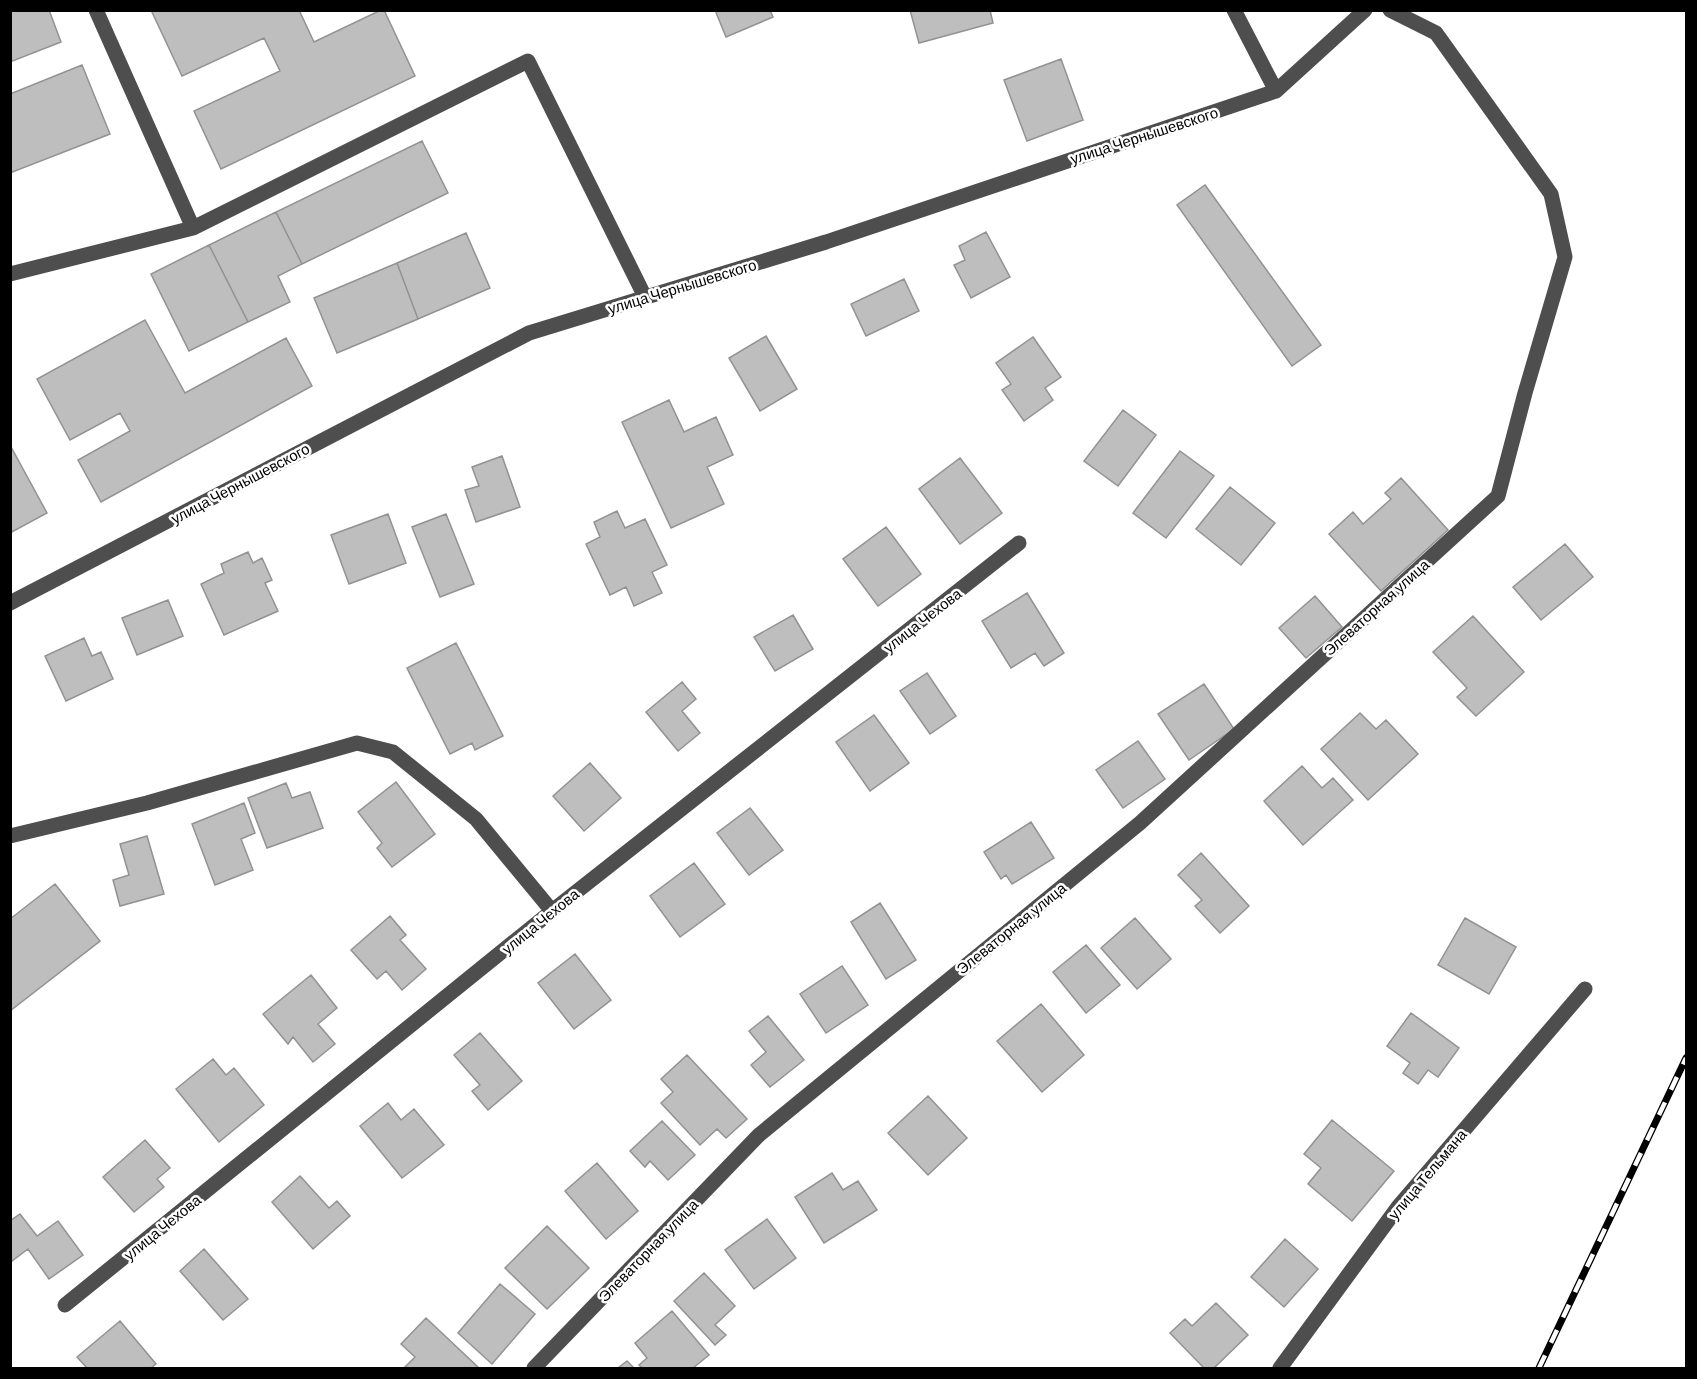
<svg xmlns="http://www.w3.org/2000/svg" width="1697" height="1379" font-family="Barlow,sans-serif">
<rect width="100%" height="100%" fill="#fff"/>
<path fill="#bebebe" stroke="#929292" stroke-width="1.5" d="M10 10H49L61 42 10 62Z
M151 10H299L314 42 381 10H384L415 76 221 169 194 111 280 71 264 38 182 76Z
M715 10H770L773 17 726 37Z
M910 10H990L993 23 919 43Z
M1061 59 1083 120 1027 141 1004 80Z
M82 65 110 134 10 173V94Z
M422 141 448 193 302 264 276 212Z
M1205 185 1321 345 1292 366 1177 205Z
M276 212 302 264 278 276 290 302 248 322 209 245Z
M986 232 1010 277 971 298 954 265 965 260 959 246Z
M466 233 490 288 418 319 397 263Z
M209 245 248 322 189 351 151 274Z
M397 263 418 319 337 353 314 298Z
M904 279 919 311 866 336 851 304Z
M145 320 185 393 286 338 312 386 101 502 78 460 130 431 120 413 70 440 37 379Z
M766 336 797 389 760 411 729 358Z
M1033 337 1061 377 1045 388 1053 400 1024 421 1002 390 1011 384 996 363Z
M669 400 684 432 716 417 733 455 707 467 724 504 671 528 622 422Z
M1123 410 1156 435 1118 486 1084 461Z
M10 445 47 513 10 533Z
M1180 451 1214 476 1166 538 1133 513Z
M502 456 520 507 476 522 465 490 479 486 472 467Z
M960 458 1002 513 960 544 919 489Z
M1401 478 1448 530 1381 591 1329 534 1353 512 1363 524 1391 499 1385 493Z
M1230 487 1275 523 1241 565 1196 529Z
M617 511 625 528 645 519 667 565 652 572 662 593 634 606 626 587 610 595 586 544 600 537 594 522Z
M388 514 406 563 349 584 331 535Z
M446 514 474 584 440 597 412 527Z
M886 527 921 574 878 606 843 559Z
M1565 544 1593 577 1541 620 1513 587Z
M248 552 253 563 262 558 272 580 265 583 278 611 224 635 201 584 224 573 221 564Z
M1027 593 1064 653 1044 666 1035 653 1011 668 982 621Z
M1315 596 1342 627 1306 658 1279 628Z
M168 600 183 636 137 655 122 618Z
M793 615 813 649 775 671 754 637Z
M1473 616 1524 672 1476 716 1457 697 1467 688 1433 652Z
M84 638 92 656 101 652 113 679 66 701 45 656Z
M456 643 503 736 475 750 472 743 450 754 407 668Z
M927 673 956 716 930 734 900 691Z
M682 682 696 699 682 711 700 733 678 751 646 712Z
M1204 684 1234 729 1189 760 1158 714Z
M1360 713 1376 729 1386 720 1418 754 1368 800 1321 749Z
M874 715 909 763 870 791 836 742Z
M1138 741 1165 779 1123 808 1096 770Z
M590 763 621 798 584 831 553 796Z
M1302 766 1322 788 1333 778 1353 800 1303 845 1264 801Z
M396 782 435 834 392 867 377 848 382 843 358 812Z
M286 783 292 798 310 792 323 828 267 848 248 798Z
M244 803 255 833 241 839 253 870 215 885 192 824Z
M750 808 783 850 749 875 717 833Z
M1031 822 1054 858 1012 884 1006 875 1001 879 984 852Z
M147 836 164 894 120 906 113 880 129 875 120 844Z
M1201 853 1249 906 1220 933 1195 906 1202 900 1178 875Z
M694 863 725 904 680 937 650 896Z
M55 884 100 941 10 1011V919Z
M880 903 916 960 886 979 851 922Z
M390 916 406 935 400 940 426 969 402 990 386 971 377 979 351 950Z
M1135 918 1171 959 1137 989 1101 948Z
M1465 918 1516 947 1489 994 1438 965Z
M1086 945 1120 985 1086 1013 1053 972Z
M575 954 611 1000 574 1029 538 983Z
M842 966 868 1005 826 1033 800 994Z
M311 975 337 1008 318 1024 335 1044 313 1062 293 1037 288 1044 263 1014Z
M1041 1004 1084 1055 1042 1092 997 1041Z
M1411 1013 1459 1048 1438 1077 1428 1070 1418 1084 1403 1073 1410 1063 1387 1046Z
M768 1016 804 1060 770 1087 751 1065 766 1052 749 1031Z
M480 1033 522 1081 488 1110 472 1091 480 1085 454 1055Z
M687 1055 747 1119 726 1138 717 1129 700 1145 661 1103 673 1092 661 1079Z
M213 1059 226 1075 234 1068 264 1105 219 1142 176 1089Z
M928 1096 967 1138 928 1175 888 1133Z
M388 1103 401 1120 414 1109 444 1145 402 1178 360 1126Z
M1332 1120 1394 1171 1352 1221 1308 1184 1321 1168 1304 1154Z
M662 1121 695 1155 668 1180 650 1161 645 1167 630 1151Z
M145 1140 170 1168 157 1179 164 1187 134 1212 103 1177Z
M597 1163 638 1211 606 1239 565 1191Z
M832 1173 843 1190 858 1181 877 1210 824 1243 795 1197Z
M300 1176 329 1208 337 1201 350 1216 313 1249 272 1202Z
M20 1214 37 1236 58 1221 83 1255 49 1279 28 1249 12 1261 10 1259V1221Z
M767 1219 796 1258 754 1289 725 1250Z
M547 1226 589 1268 547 1309 505 1268Z
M1285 1239 1318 1269 1284 1307 1251 1277Z
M204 1249 248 1299 223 1320 180 1271Z
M704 1273 735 1306 715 1325 726 1335 715 1345 674 1301Z
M500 1284 535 1314 492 1364 458 1333Z
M1216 1303 1248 1335 1214 1368H1204L1170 1333 1185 1319 1192 1326Z
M672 1311 709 1355 693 1368H642L639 1365 647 1358 635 1343Z
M426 1318 479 1368H404L415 1357 401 1344Z
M120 1321 156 1364 151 1368H87L77 1357Z
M627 1361 634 1368H618Z"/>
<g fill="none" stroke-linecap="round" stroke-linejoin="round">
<path stroke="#4e4e4e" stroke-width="15" d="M96 10 193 228
M1234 10 1276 91
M10 274 193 228 528 61 645 297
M10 603 529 333 826 242 1276 91 1365 10
M10 836 147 803 357 743 393 752 476 819 552 911
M65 1305 552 911 1019 543
M534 1368 759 1135 1140 823 1498 496 1525 393 1565 257 1551 194 1436 33 1390 10
M1280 1368 1398 1207 1585 989"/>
<defs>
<path id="rail" d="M1539 1368 1686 1058"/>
</defs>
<use href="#rail" stroke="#000" stroke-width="7"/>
<use href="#rail" stroke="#fff" stroke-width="4.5" stroke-dasharray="14" stroke-linecap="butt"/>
</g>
<g text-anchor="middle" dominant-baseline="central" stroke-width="5" stroke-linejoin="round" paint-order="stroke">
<g font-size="15" fill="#000" stroke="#fff">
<text transform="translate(1144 135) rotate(-18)">улица Чернышевского</text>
<text transform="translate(682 286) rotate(-17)">улица Чернышевского</text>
<text transform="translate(240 483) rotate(-28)">улица Чернышевского</text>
<text transform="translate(1376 607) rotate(-42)">Элеваторная улица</text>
<text transform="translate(922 620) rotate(-38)">улица Чехова</text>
<text transform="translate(540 921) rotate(-39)">улица Чехова</text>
<text transform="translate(1011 928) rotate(-39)">Элеваторная улица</text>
<text transform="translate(1427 1174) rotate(-50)">улица Тельмана</text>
<text transform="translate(162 1227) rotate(-39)">улица Чехова</text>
<text transform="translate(648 1250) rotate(-46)">Элеваторная улица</text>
</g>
</g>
<rect width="1697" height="1379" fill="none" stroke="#000000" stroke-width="24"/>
</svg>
